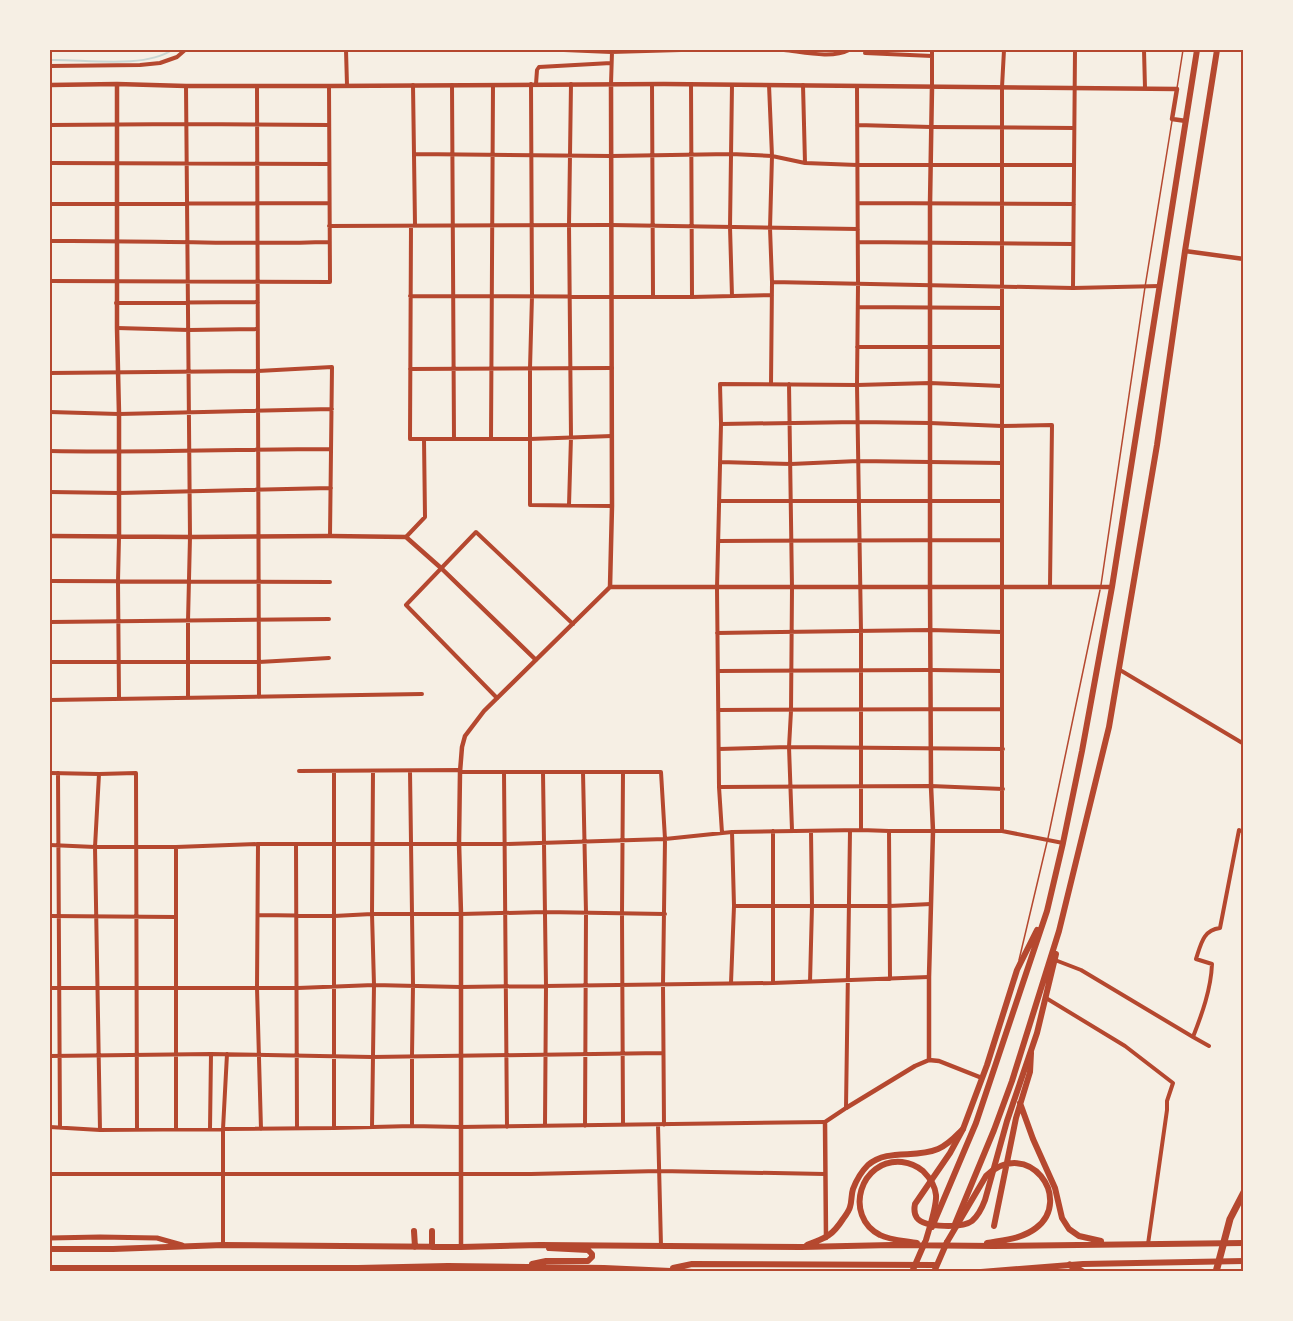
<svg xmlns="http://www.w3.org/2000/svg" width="1293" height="1321" font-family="Ubuntu,sans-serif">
<rect width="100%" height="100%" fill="#f6efe4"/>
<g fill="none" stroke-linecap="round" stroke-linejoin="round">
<path stroke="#c9d6d2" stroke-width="2" d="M50 60C83 59 144 69 172 50"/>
<path stroke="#b5482f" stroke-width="1.5" d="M1177 88 1183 50
M1101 585 1145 287 1172 121
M1048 838 1100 590
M1019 960 1047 842"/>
<path stroke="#b5482f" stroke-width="4" d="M346 50 347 85
M564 50 611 52 681 50
M784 50C803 52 832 59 849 50
M932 50V87
M1144 50 1145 88
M865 53 932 56
M50 66 140 65 160 63 177 57 185 50
M531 84 532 296 530 368V505L612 506
M536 84 537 70 539 67 611 63
M611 84 612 52
M652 84 653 297
M691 84 692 297
M413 85 415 225
M452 85 454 439
M732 85 730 227 732 296
M769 85 772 156 770 228 772 282 771 384
M803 85 805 163
M186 86 190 537 188 621V698
M257 86 259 697
M857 86 858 285 857 385 861 631V830
M50 125 187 124 329 125
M857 125 931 127 1074 128
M414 154 611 156 731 154 772 156 805 163 857 165H1074
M50 163 329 164
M858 203 1074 204
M50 204 329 203
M329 226 611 225 858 229
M411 226 410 439H530L612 436
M50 241C143 240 236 245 329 242
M858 242 1073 244
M50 281 330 282 329 86
M772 282 1073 288 1160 286
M1073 288 1075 50
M410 296 692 297 772 295
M116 303 258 302
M858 307 1002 308
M117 328 189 330 258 329
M857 347H1002
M410 369 612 368
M50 373 258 371 332 367 330 536
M789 384 792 588 791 711 789 747 792 830
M50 412 119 414 332 409
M721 424 858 422 930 423 1002 426 1052 425 1050 586
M491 439 493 85
M50 451C143 453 237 449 331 449
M720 462 791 464 858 461 1002 463
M50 492 119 493 331 488
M719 501H1002
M569 505 571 437 569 225 571 84
M119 537 118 581 119 699
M406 537 425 517 424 439
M718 541 1002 540
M50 581 330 582
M50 622 329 619
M717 633 930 630 1002 632
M50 662H259L329 658
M1120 670 1244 744
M718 671 930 670 1002 671
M497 698 406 605 476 532 573 624
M50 700 422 694
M718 710 1002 709
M719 749 789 747 1003 749
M299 771 460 770
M334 771V1128
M410 771 413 985 412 1056V1126
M460 772H661L665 839 663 984 664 1125
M504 772 507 1127
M543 772 546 986 545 1126
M583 772 586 913 585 1126
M623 772 622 913 623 1125
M50 773 99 774 136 773 137 1129
M58 773 60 1128
M99 774 95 847 100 1130
M719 787 931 786 1003 789
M889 831 890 979
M1002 831V87L1004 50
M722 833 719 787 717 588 721 424 720 384 857 385 930 383 1002 386
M258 844 257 988 261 1129
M50 845 95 847H176L258 844H505L665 839 732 832 861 830 889 831H1002L1063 843
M296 845 297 1128
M176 847V1129
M734 906H890L931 904
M258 915 334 916 372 914H461L545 912 665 914
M50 916 176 917
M1055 960 1081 970 1193 1037C1202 1014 1211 989 1212 964L1196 959C1201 944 1203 930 1220 928L1239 830 1244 832
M810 982 812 906 811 831
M731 983 734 906 732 832
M773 983V831
M50 988H298L374 985 460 987 773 983 929 977
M1046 998 1125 1046 1173 1083 1167 1101V1110L1148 1244
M1193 1037 1209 1046
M50 1056 211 1054 372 1057 663 1053
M846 1108 850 831
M658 1125 661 1246
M50 1127 100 1130 334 1128 412 1126 460 1127 825 1122
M372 1127 374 985 372 914 373 771
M210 1129 211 1054
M50 1174H531L659 1171 825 1174
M223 1244V1129L227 1054"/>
<path stroke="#b5482f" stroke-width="4.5" d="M117 84V328L119 414V537
M50 85 117 84 186 86H329L664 84 1177 89 1172 119 1186 121
M1185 251 1244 259
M50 536 190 537 330 536 406 537 441 568 536 660
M610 587 612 506 611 84
M929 1060V977L933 831 931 786 930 586V204L932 87
M826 1238 825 1122 846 1108 915 1066 929 1060 939 1061 982 1078
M461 1247V914L459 843 460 772 462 747 465 736 484 711 610 587H1112"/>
<path stroke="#b5482f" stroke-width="5" d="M50 1238 100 1237 157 1238 182 1245"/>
<path stroke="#b5482f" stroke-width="6" d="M1037 930 1017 970 987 1065 963 1129 950 1153 915 1204C914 1209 914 1214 917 1218 925 1228 963 1228 972 1221 979 1215 982 1208 985 1200L1007 1121 1037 1033 1056 954
M955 1224 994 1130 1012 1081 1059 931 1109 727 1157 445 1185 251 1217 50
M932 1227 976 1123 1047 911 1063 843 1082 751 1112 587 1197 50
M912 1272 925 1242
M934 1272 947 1242"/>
<path stroke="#b5482f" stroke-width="6" d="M1020 1103 1033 1139 1055 1188 1062 1218 1069 1229 1079 1236 1101 1241
M994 1226 1016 1118 1030 1072 1031 1053
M414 1231 415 1247
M947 1242 986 1176C1028 1136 1074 1199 1036 1228 1022 1239 1003 1240 987 1243
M917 1243C907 1241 889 1240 880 1235 843 1216 860 1158 902 1162 910 1163 917 1166 923 1171 930 1178 935 1185 936 1195 937 1206 929 1229 926 1240
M807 1245C826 1238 832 1236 843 1219 846 1215 849 1211 850 1207 852 1201 851 1195 853 1189 856 1181 862 1171 868 1165 888 1148 915 1159 938 1149 948 1145 956 1136 963 1129
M432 1247V1231
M50 1249H113L223 1245 461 1247 540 1245 801 1247 892 1245 994 1246 1244 1243
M532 1264 546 1261H588L592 1257V1254L588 1250 549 1248
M50 1268H358L448 1266 604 1268 693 1272
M673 1268 692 1264 934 1265
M981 1272 1083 1264 1244 1261"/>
<path stroke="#b5482f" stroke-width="7" d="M1070 1265 1083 1272
M1216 1272 1230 1219 1244 1192"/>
</g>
<rect width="1293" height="1321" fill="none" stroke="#f6efe4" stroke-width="102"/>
<rect x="51" y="51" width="1191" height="1219" fill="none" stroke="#b5482f" stroke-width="2"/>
</svg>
